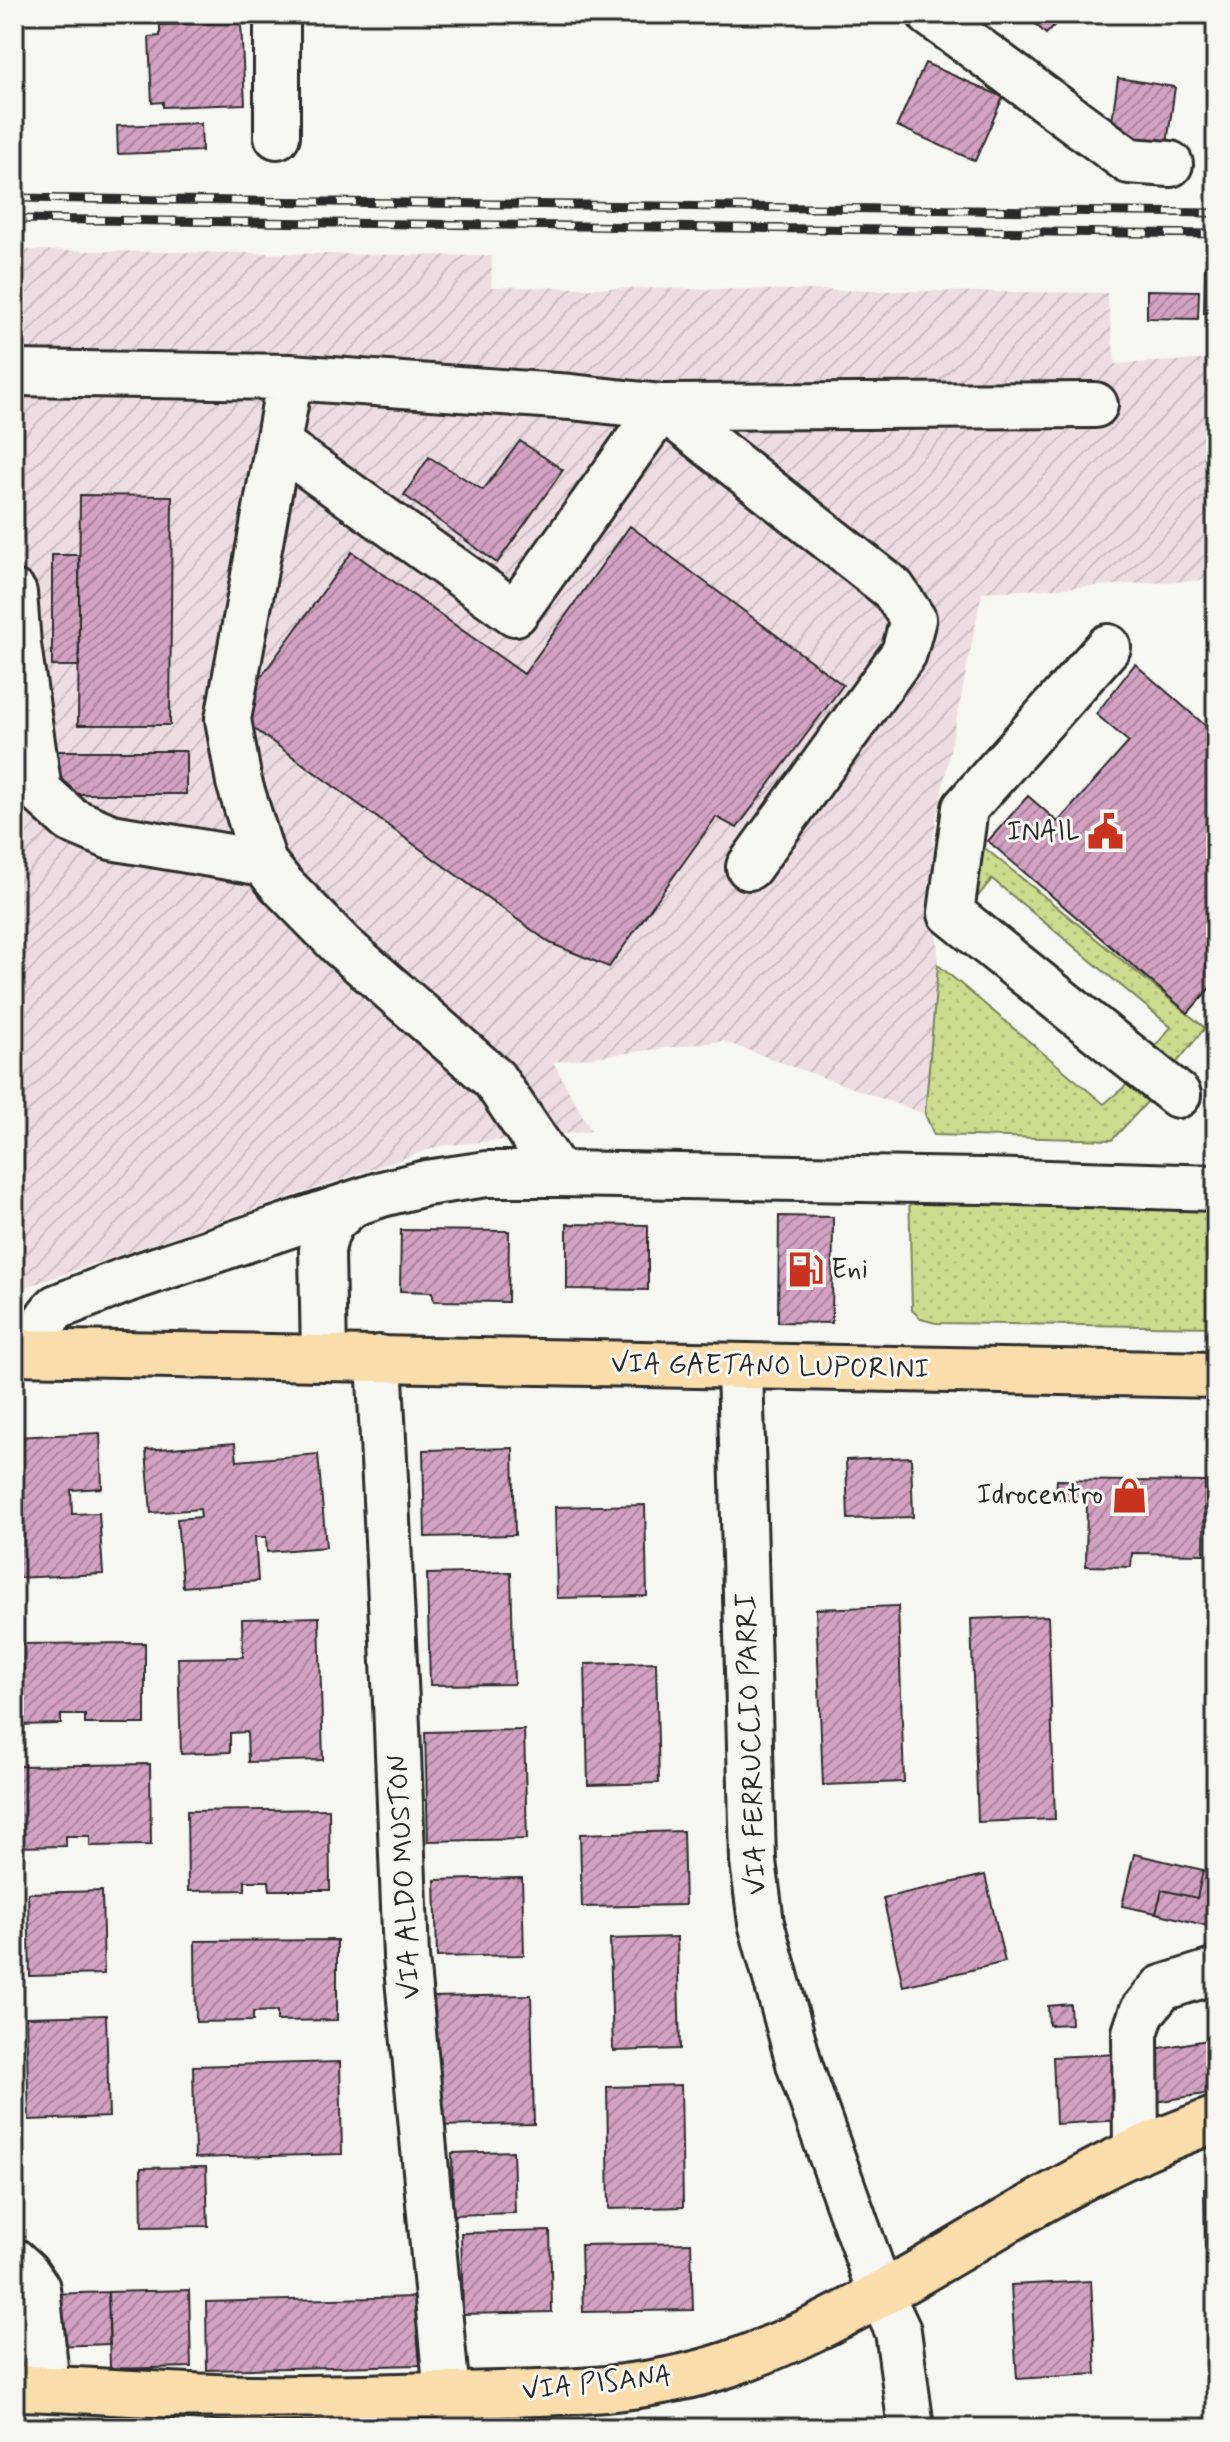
<svg xmlns="http://www.w3.org/2000/svg" width="1230" height="2442" font-family="Mynerve,sans-serif">
<defs>
<pattern id="industrial-furrows" width="10" height="10" patternUnits="userSpaceOnUse" patternTransform="scale(2)"><rect width="10" height="10" fill="#ecdde3"/><path d="M-1 1l2-2M0 10L10 0M9 11l2-2" fill="none" stroke="#cbbec3"/></pattern>
<pattern id="grass-dots" width="8" height="8" patternUnits="userSpaceOnUse" patternTransform="scale(2)"><rect width="8" height="8" fill="#cddb8e"/><path d="M2 2h.1M6 6h.1" fill="none" stroke="#b0bc7b" stroke-width="1.8" stroke-linecap="round"/></pattern>
<pattern id="building-hatch" width="6" height="6" patternUnits="userSpaceOnUse" patternTransform="scale(2)"><rect width="6" height="6" fill="#d3a2c1"/><path d="M-1 1l2-2M0 6l6-6M5 7l2-2" fill="none" stroke="#ab849d"/></pattern>
</defs>
<rect width="100%" height="100%" fill="#f6f6f2"/>
<filter id="ink" filterUnits="userSpaceOnUse"><feTurbulence type="fractalNoise" baseFrequency=".0125" numOctaves="2"/><feDisplacementMap in="SourceGraphic" scale="16" xChannelSelector="R" yChannelSelector="G"/><feConvolveMatrix kernelMatrix="1 2 1 2 8 2 1 2 1" color-interpolation-filters="sRGB"/></filter>
<g filter="url(#ink)">
<path fill="url(#industrial-furrows)" d="M14 250 492 256 491 287 1107 293 1115 364 1216 359V471L1204 580 982 592 933 836 938 965 925 1114 722 1041 553 1062 591 1131 440 1146 14 1291Z"/>
<path fill="url(#grass-dots)" stroke="#7c835c" stroke-width="2" d="M975 840 1205 1028 1174 1066 1153 1049 1171 1027 992 879 975 900Z
M938 965 1104 1104 1130 1082 1149 1100 1112 1140 934 1135 925 1114Z
M909 1188 1216 1197V1327L936 1323 921 1319 912 1310Z"/>
<path fill="url(#building-hatch)" stroke="#2b2b2b" stroke-width="2" d="M1025 14H1065L1046 34Z
M241 22 245 104 163 107V102L152 103 149 37 160 36V25Z
M925 63 1003 97 975 161 897 126Z
M1118 78 1175 87 1167 144 1110 135Z
M201 123 202 151 118 154 117 126Z
M1205 265H1216V313H1204Z
M1147 290 1199 291 1198 319 1147 318Z
M520 441 563 470 497 563 404 495 429 457 483 490Z
M80 495 172 496 170 725H78Z
M630 526 843 685 737 828 716 817 609 967 550 943 234 714 352 552 524 674Z
M52 555H79V666H52Z
M1135 664 1216 735V981L1188 1013 988 841 1028 796 1058 822 1129 742 1096 714Z
M58 751H186V794H58Z
M779 1216 833 1217 832 1323 778 1322Z
M567 1224 648 1225V1290L567 1289Z
M401 1230 509 1231 508 1302 434 1301 432 1292 400 1291Z
M100 1433 102 1488 71 1490 72 1514 99 1513 103 1574 14 1578V1437Z
M235 1443 237 1461 318 1454 326 1547 267 1552 266 1537H255L258 1581 183 1587 177 1519 201 1517 200 1509 151 1513 146 1450Z
M513 1448 515 1535 425 1537 423 1450Z
M911 1457 913 1517 848 1519 846 1460Z
M1057 1480 1205 1482 1204 1554 1132 1553 1131 1567 1086 1566 1087 1500H1056Z
M645 1505 647 1596 557 1598 555 1507Z
M511 1572 514 1684 430 1685 427 1574Z
M898 1606 904 1782 823 1785 816 1609Z
M1048 1616 1055 1819 978 1822 971 1619Z
M319 1617 323 1760 248 1762 247 1732 230 1733V1752L181 1754 178 1658 243 1657 242 1619Z
M145 1643V1724H85V1715H61V1724L14 1725V1644Z
M656 1662 659 1783 588 1785 585 1664Z
M524 1730 527 1839 428 1841 425 1732Z
M150 1764 151 1845 90 1846V1836H66V1846L14 1847V1766Z
M329 1809 330 1890H270L269 1881H245V1890L188 1891 187 1811Z
M683 1831 685 1905 582 1907 580 1834Z
M1134 1854 1203 1870 1197 1898 1162 1890 1156 1913 1122 1906Z
M1203 1870 1216 1874V1928L1156 1913 1162 1890 1197 1898Z
M985 1875 1005 1962 903 1986 883 1898Z
M522 1878 524 1955 437 1957 435 1880Z
M102 1891 104 1974 30 1976 28 1893Z
M677 1937 680 2049 613 2051 610 1939Z
M337 1940V2020L277 2021V2011L253 2012V2021L196 2022 195 1941Z
M531 1995 534 2124 436 2126 433 1997Z
M1070 2004 1071 2024 1049 2025 1048 2006Z
M106 2015 109 2117 29 2120 26 2017Z
M1214 2039 1216 2092 1150 2103 1142 2051Z
M1119 2054 1123 2120 1056 2124 1053 2057Z
M340 2062 342 2154 195 2158 193 2066Z
M681 2085 683 2207 609 2209 607 2087Z
M513 2151 515 2213 453 2215 452 2153Z
M206 2167 208 2226 142 2227 141 2168Z
M1204 2189H1216V2248H1205Z
M550 2231 552 2312 463 2314 461 2233Z
M691 2243 693 2310 583 2312 581 2245Z
M1091 2281 1096 2374 1017 2379 1011 2285Z
M14 2285 24 2327 14 2328Z
M189 2290 191 2367 110 2369 108 2292Z
M108 2292 110 2344 55 2346 53 2294Z
M418 2297 420 2365 207 2370 206 2302Z"/>
<g fill="none" stroke-linecap="round" stroke-linejoin="round">
<defs>
<path id="minor" d="M277 14V136
M930 14 1129 161 1170 164
M14 373 290 377 571 397 662 407 1095 405
M290 377 228 719 239 782 264 863 281 884 342 946 494 1079 558 1174
M278 444 515 613 662 407 893 589 913 619 904 653 749 867
M14 593 18 645 39 791 71 820 111 837 264 863
M1108 647 965 808 951 913 1178 1095
M34 1352C39 1335 43 1319 57 1307L126 1280 352 1204
M324 1357 322 1250 326 1234 332 1222 352 1204 382 1194 426 1183 487 1174H558L983 1181 1216 1188
M379 1358 396 1702 406 1957 447 2395
M740 1367 753 1861 761 1923 800 2067 881 2295 898 2331 911 2428
M1136 2152 1135 2033 1142 2012 1162 1988 1216 1971
M14 2261 26 2272 37 2288 47 2388
M460 2395 462 2428"/>
<path id="major" d="M14 1352 1216 1375
M14 2388C92 2389 171 2397 249 2398 315 2399 380 2396 446 2395 540 2393 638 2395 729 2364 860 2319 972 2235 1094 2172 1133 2151 1175 2135 1216 2119"/>
</defs>
<use href="#minor" stroke="#2b2b2b" stroke-width="50"/>
<use href="#major" stroke="#2b2b2b" stroke-width="50"/>
<use href="#minor" stroke="#f6f6f2" stroke-width="44"/>
<use href="#major" stroke="#f9deab" stroke-width="44"/>
<defs>
<path id="rail" d="M14 198 1216 213
M14 219 1216 234"/>
</defs>
<use href="#rail" stroke="#2b2b2b" stroke-width="9"/>
<use href="#rail" stroke="#f6f6f2" stroke-width="6" stroke-dasharray="18" stroke-linecap="butt"/>
</g>
</g>
<defs>
<symbol id="civic-bare" viewBox="-9 -9 18 18"><path d="M-.6-6.5H3V-4.5H.6V-3L4-1V1h2V6H-6V1h2V-1L-.6-3ZM-1.2 2.5V6h2.4V2.5Z" fill="#c8321e" stroke="#f6f6f2" stroke-width="2.5" paint-order="stroke"/></symbol>
<symbol id="fuel-bare" viewBox="-9 -9 18 18"><path d="M-5.5-6h7V0h2V4h1.3V-2.5L3-4.5l.8-.8L6-3V5H2.5V1h-1V6h-7ZM-4.2-4.7v3.2H.2V-4.7Z" fill="#c8321e" stroke="#f6f6f2" stroke-width="2.5" paint-order="stroke"/></symbol>
<symbol id="shop-bare" viewBox="-9 -9 18 18"><path d="M-5-2.5h2.3a2.7 3.5 0 0 1 5.4 0H5L5.5 6h-11ZM-1.5-2.5h3a1.5 2.3 0 0 0-3 0Z" fill="#c8321e" stroke="#f6f6f2" stroke-width="2.5" paint-order="stroke"/></symbol>
</defs>
<g fill-rule="evenodd">
<use href="#civic-bare" x="1080" y="806" width="51" height="51"/>
<use href="#fuel-bare" x="780" y="1244" width="51" height="51"/>
<use href="#shop-bare" x="1104" y="1470" width="51" height="51"/>
</g>
<g text-anchor="middle" dominant-baseline="central" stroke-width="6" stroke-linejoin="round" paint-order="stroke">
<g font-size="28" fill="#2b2b2b" stroke="#f6f6f2" text-anchor="end">
<text x="1080" y="832">INAIL</text>
<text x="831" y="1270" text-anchor="start">Eni</text>
<text x="1103" y="1495">Idrocentro</text>
</g>
<g font-size="28" fill="#2b2b2b" stroke="#f6f6f2">
<text transform="translate(770 1367) rotate(1)">VIA GAETANO LUPORINI</text>
<text transform="translate(752 1744) rotate(-92)">VIA FERRUCCIO PARRI</text>
<text transform="translate(405 1877) rotate(-93)">VIA ALDO MUSTON</text>
<text transform="translate(597 2384) rotate(-6)">VIA PISANA</text>
</g>
</g>
<rect width="1230" height="2442" fill="none" stroke="#f6f6f2" stroke-width="48"/>
<rect x="24" y="24" width="1182" height="2394" fill="none" stroke="#2b2b2b" stroke-width="3" filter="url(#ink)"/>
</svg>
